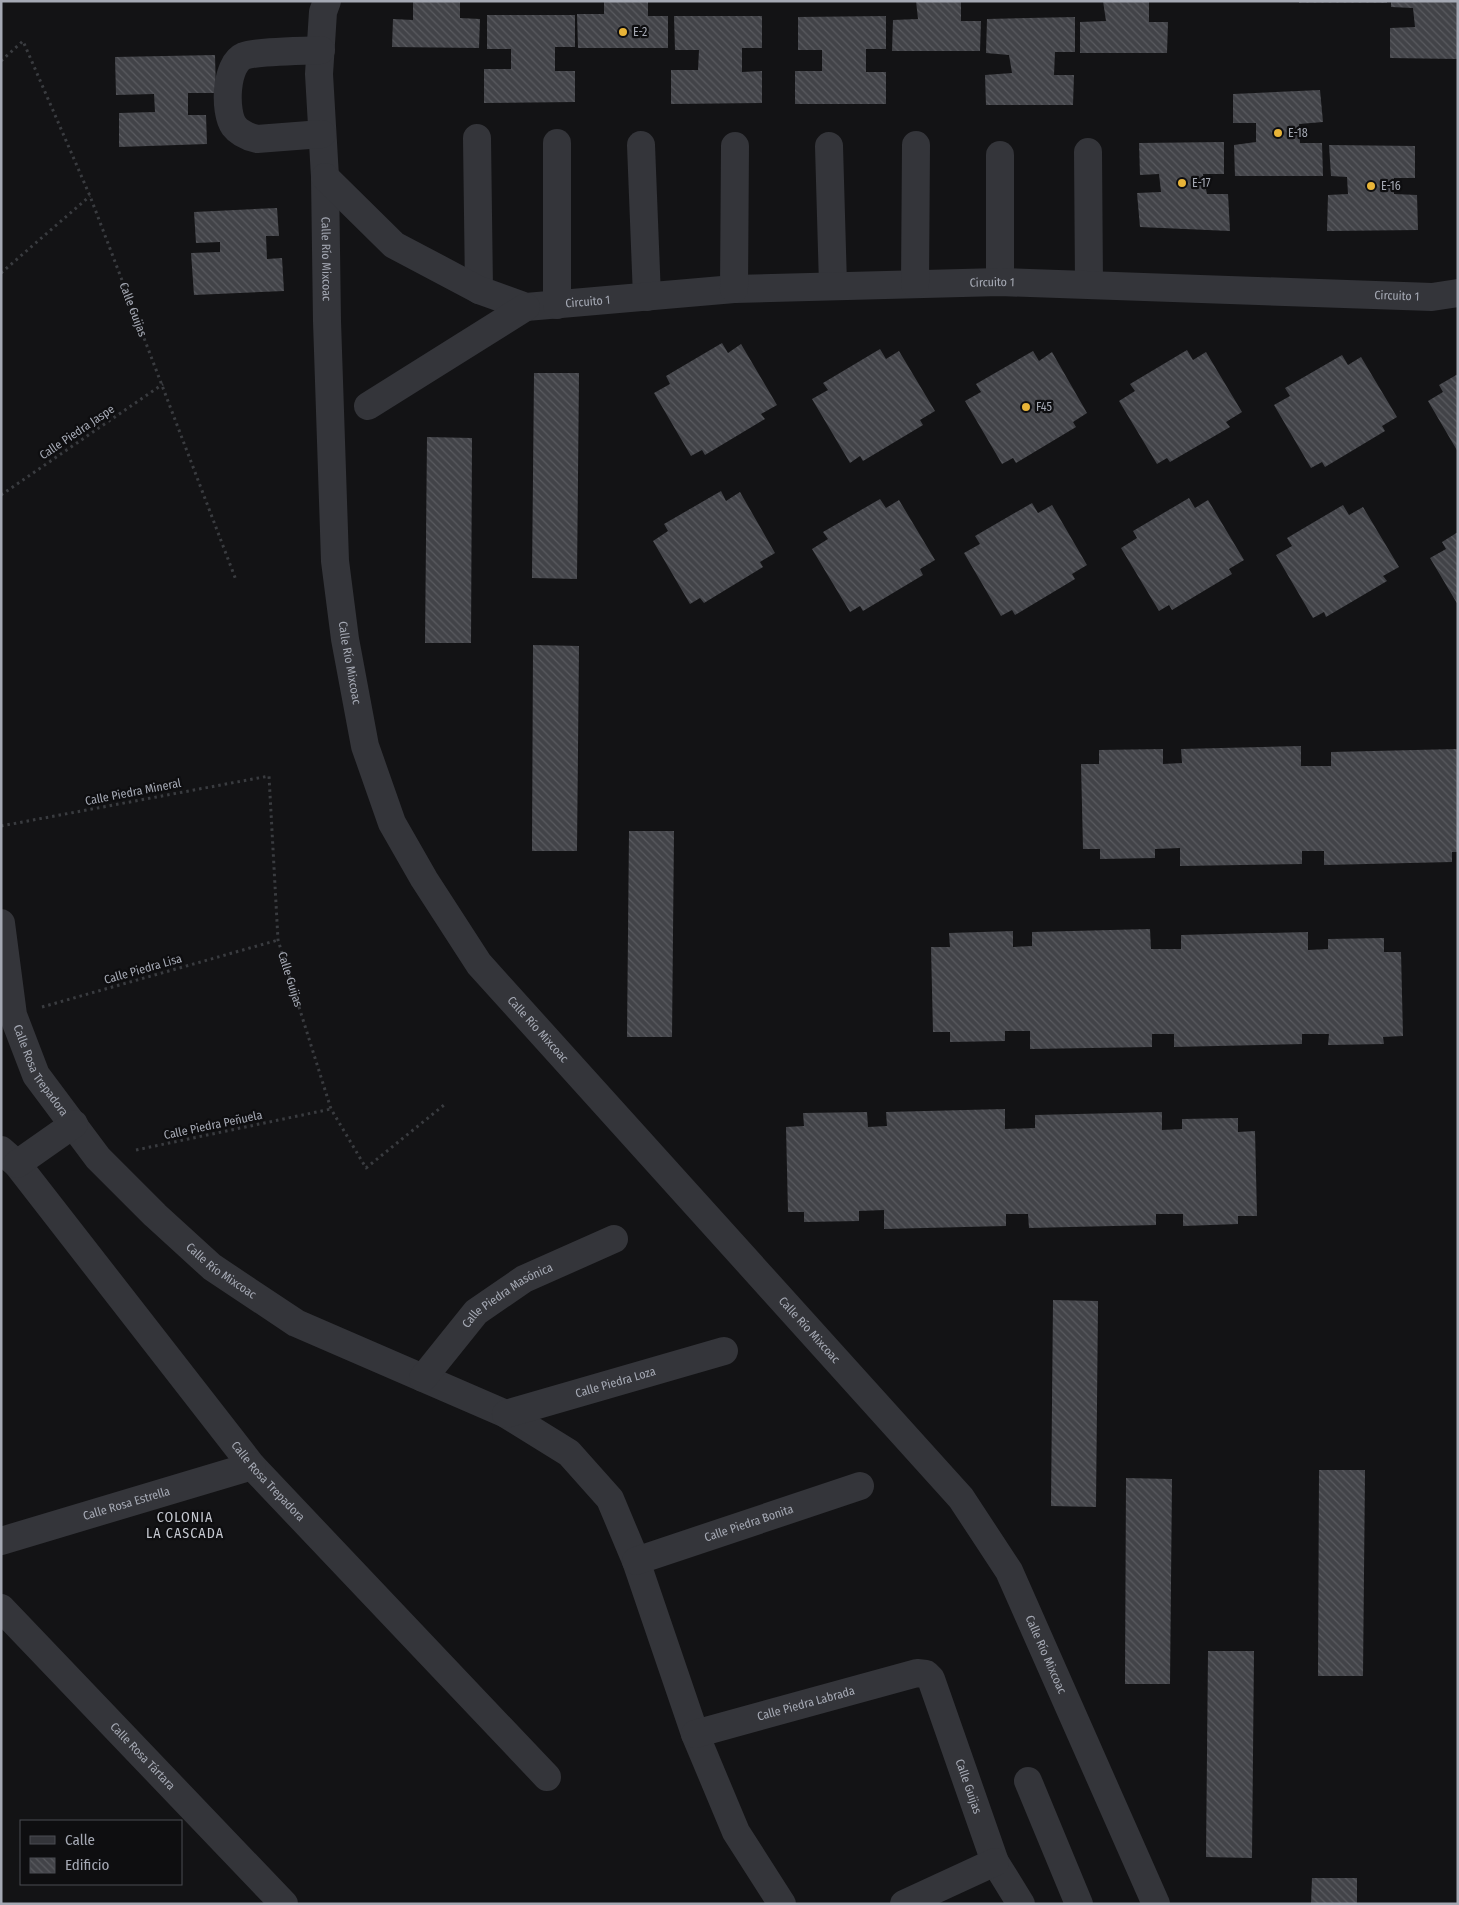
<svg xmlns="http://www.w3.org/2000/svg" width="1459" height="1905" font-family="'Fira Sans Condensed',sans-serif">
<defs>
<pattern id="building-back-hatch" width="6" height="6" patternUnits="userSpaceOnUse" patternTransform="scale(1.25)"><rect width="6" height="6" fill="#424348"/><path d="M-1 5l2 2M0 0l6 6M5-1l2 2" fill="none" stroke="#5a5b60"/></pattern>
</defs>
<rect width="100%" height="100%" fill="#131315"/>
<path fill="url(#building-back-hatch)" d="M413 1H460V18L480 19 479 48 392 47 393 19 413 20Z
M604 1H648V16H668V48H578L577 14H604Z
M916 1H961V21H981L980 51H892L893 20 918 19Z
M1103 1H1149V22H1168L1167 53H1080V22L1106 21Z
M1299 1H1387V3H1299Z
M1391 1H1458V59L1390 58V28L1415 27 1413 8 1391 7Z
M487 15H575V47H555V71H575V102L484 103V69H511V49H487Z
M674 16H762V48H742V72L762 71V103L671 104V70H698L699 50H675Z
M886 16V49H866V72H886V104H795V71H822V50H798V17Z
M1075 17V52H1055L1054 75H1074L1073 105H986L985 75 1012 73 1009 55 986 53 987 19Z
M215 55 216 93H188V115H206L207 144 119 147V113L155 112 154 94 116 95 115 57Z
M1320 90 1323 122 1299 124 1300 143H1322L1323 176H1235L1234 145 1256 142V123H1233V94Z
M1224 142V174H1203L1207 194H1228L1230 231 1140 227 1137 193 1161 192 1159 174 1140 175 1139 143Z
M1329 145 1415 146V178H1394V194L1417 195 1418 230 1327 231 1328 195 1348 194 1347 177 1331 176Z
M277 208 279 236H266L267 259 282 258 284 291 194 295 191 253 220 252V242L196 243 194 212Z
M722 343 728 353 741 344 777 405 761 414 765 419 705 455 702 450 691 456 654 393 670 384 666 376Z
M880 349 886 359 899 351 935 411 920 420 923 425 863 461 860 456 850 463 812 399 828 390 823 383Z
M1187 350 1193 360 1206 352 1242 412 1226 422 1230 427 1170 462 1167 458 1157 464 1119 401 1135 391 1130 384Z
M1033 351 1039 361 1052 352 1087 413 1073 422 1076 427 1016 463 1013 458 1002 464 965 401 981 392 976 384Z
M1342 355 1348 365 1361 357 1397 417 1382 426 1385 431 1325 467 1322 462 1311 468 1274 405 1290 396 1285 388Z
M534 373H579L577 579 532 578Z
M1458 374V452L1428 401 1443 392 1439 385Z
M427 437 472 438 471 643H425Z
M721 491 726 501 740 492 775 553 760 562 763 567 704 603 700 598 690 604 653 541 668 531 664 524Z
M1189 498 1195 508 1208 500 1244 560 1229 569 1232 574 1172 610 1169 605 1159 611 1121 548 1137 538 1133 531Z
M880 499 886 508 899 500 935 560 920 569 923 575 863 611 860 606 850 612 812 549 828 539 823 532Z
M1032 503 1038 513 1052 505 1087 565 1072 574 1075 579 1015 615 1012 610 1001 616 964 553 980 544 975 536Z
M1343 505 1349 515 1363 507 1399 567 1383 576 1387 581 1326 617 1324 612 1313 618 1276 555 1292 546 1287 538Z
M1458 532V605L1430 558 1446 549 1442 542Z
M533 645 579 646 577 851H532Z
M1301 746V766H1331V752L1457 749 1458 852H1452V862L1324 865V851H1302V864L1180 866V848L1155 849V858L1100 859V849H1083L1081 764H1099V750L1163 749V764L1182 763 1181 749Z
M629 831H674L672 1037H627Z
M1150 929 1151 949H1181V935L1308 932V950L1328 949V939L1384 938V952H1401L1403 1036 1383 1037 1384 1044 1328 1045 1329 1034H1302V1044L1174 1047V1034H1152V1047L1030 1049V1031H1005V1041L950 1042V1032H933L931 947H950L949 933 1013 931V947L1032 946V932Z
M1005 1109V1129L1035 1128V1115L1162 1112V1130L1182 1129V1119L1238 1118V1132L1255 1131 1257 1216H1238V1224L1183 1226V1214H1156V1225L1029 1228 1028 1214H1006V1226L884 1229V1210L859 1211V1221L804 1222V1212H788L786 1127 804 1126 803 1113 867 1112 868 1127 887 1126 886 1112Z
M1053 1300 1098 1301 1096 1507 1051 1506Z
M1319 1470H1365L1363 1676H1318Z
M1126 1478 1172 1479 1170 1684H1125Z
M1208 1651H1254L1252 1858 1206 1857Z
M1312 1878H1357V1904H1311Z"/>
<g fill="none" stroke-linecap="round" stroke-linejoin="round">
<g stroke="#3a3c40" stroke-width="3" stroke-dasharray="2.5 4" stroke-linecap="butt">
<path id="s1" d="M1 61 23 41 90 196 236 580"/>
<path d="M1 273 90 196"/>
<path d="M1 495 163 384"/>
<path id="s2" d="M1 826 269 776 278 940 331 1109 366 1168 444 1105"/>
<path d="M42 1007 278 940"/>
<path d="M136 1150 331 1109"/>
</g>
<g stroke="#34353a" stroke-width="28">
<path id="s3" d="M327 1 323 12 319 74 325 177 327 321 335 561 345 639 365 746 392 823 424 879 479 964 961 1498 1009 1571 1156 1904"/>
<path d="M321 50C304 51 257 51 244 56 225 64 224 112 234 126 240 134 249 137 257 139L322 134"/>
<path d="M477 138 479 290"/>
<path d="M641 145 647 297"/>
<path d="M829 146 833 285"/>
<path d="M1088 152 1089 284"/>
<path d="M1000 155V282"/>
<path id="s4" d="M325 177 394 245 479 290 526 307 734 289 1000 282 1432 297 1458 293"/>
<path d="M915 284 916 145"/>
<path d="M734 289 735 146"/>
<path d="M557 305V143"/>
<path d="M368 406 526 307"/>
<path id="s5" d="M1 923 13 1015 36 1075 98 1158 155 1215 212 1267 296 1323 506 1414 569 1453 610 1499 636 1561 695 1734 736 1832 782 1904"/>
<path id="s6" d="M1 1150 17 1164 252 1466 547 1777"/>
<path d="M17 1164 74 1124"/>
<path id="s7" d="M423 1378 476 1312 524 1279 614 1239"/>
<path id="s8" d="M506 1414 724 1351"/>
<path id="s9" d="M1 1541 252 1466"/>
<path id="s10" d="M636 1561 860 1486"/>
<path id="s11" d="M1 1608 284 1904"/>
<path id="s12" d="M695 1734 917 1673 926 1674 931 1679 995 1862 1021 1904"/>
<path d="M1028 1781 1079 1904"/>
<path d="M904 1904 995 1862"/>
</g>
</g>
<g fill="#e8b438" stroke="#0e0e10" stroke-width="2">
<circle cx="623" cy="32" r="5"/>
<circle cx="1278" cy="133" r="5"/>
<circle cx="1182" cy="183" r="5"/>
<circle cx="1371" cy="186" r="5"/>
<circle cx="1026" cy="407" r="5"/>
</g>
<g text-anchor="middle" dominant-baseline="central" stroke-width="4.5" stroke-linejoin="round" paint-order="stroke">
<g font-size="12" fill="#a5a9b4" stroke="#0e0e10" text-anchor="start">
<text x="633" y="32">E-2</text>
<text x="1288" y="133">E-18</text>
<text x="1192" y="183">E-17</text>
<text x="1381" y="186">E-16</text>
<text x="1036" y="407">F45</text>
</g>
<g font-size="12" fill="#a5a9b4" stroke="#0e0e10">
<text stroke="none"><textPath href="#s3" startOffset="259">Calle Río Mixcoac</textPath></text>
<text stroke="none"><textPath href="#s4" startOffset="710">Circuito 1</textPath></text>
<text stroke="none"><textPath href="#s4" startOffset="1115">Circuito 1</textPath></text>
<text stroke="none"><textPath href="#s4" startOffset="305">Circuito 1</textPath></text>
<text stroke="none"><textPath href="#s1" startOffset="320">Calle Guijas</textPath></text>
<text transform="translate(77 432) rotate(-34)">Calle Piedra Jaspe</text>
<text stroke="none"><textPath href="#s3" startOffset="664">Calle Río Mixcoac</textPath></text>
<text transform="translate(133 792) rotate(-11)">Calle Piedra Mineral</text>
<text transform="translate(143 969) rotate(-16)">Calle Piedra Lisa</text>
<text stroke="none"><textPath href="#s2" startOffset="478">Calle Guijas</textPath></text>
<text stroke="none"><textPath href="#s3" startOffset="1084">Calle Río Mixcoac</textPath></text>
<text stroke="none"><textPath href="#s5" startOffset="155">Calle Rosa Trepadora</textPath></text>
<text transform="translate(213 1125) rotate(-12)">Calle Piedra Peñuela</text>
<text stroke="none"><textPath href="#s5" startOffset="428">Calle Río Mixcoac</textPath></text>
<text stroke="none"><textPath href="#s7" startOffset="120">Calle Piedra Masónica</textPath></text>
<text stroke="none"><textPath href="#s3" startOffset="1489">Calle Río Mixcoac</textPath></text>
<text stroke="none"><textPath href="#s8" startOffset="114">Calle Piedra Loza</textPath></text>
<text stroke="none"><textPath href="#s6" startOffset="426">Calle Rosa Trepadora</textPath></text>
<text stroke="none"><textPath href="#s9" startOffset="131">Calle Rosa Estrella</textPath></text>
<text stroke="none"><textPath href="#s10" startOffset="119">Calle Piedra Bonita</textPath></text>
<text stroke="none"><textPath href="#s3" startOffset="1894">Calle Río Mixcoac</textPath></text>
<text stroke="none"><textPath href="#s12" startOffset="115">Calle Piedra Labrada</textPath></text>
<text stroke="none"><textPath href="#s11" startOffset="205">Calle Rosa Tártara</textPath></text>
<text stroke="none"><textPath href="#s12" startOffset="360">Calle Guijas</textPath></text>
</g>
<g font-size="14" letter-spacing="1" fill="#c6c9d1" stroke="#0e0e10">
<text x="185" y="1517">COLONIA<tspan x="185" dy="16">LA CASCADA</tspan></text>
</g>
</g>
<rect width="1459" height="1905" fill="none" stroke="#a5a9b4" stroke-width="5"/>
<rect x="20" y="1820" width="162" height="65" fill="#0e0e10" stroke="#4a4c52"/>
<rect x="30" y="1836" width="25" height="8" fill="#34353a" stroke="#4a4c52"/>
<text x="65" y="1845" font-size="15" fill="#a5a9b4">Calle</text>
<rect x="30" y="1858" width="25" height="15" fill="url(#building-back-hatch)" stroke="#4a4c52"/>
<text x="65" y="1870" font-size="15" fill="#a5a9b4">Edificio</text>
</svg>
